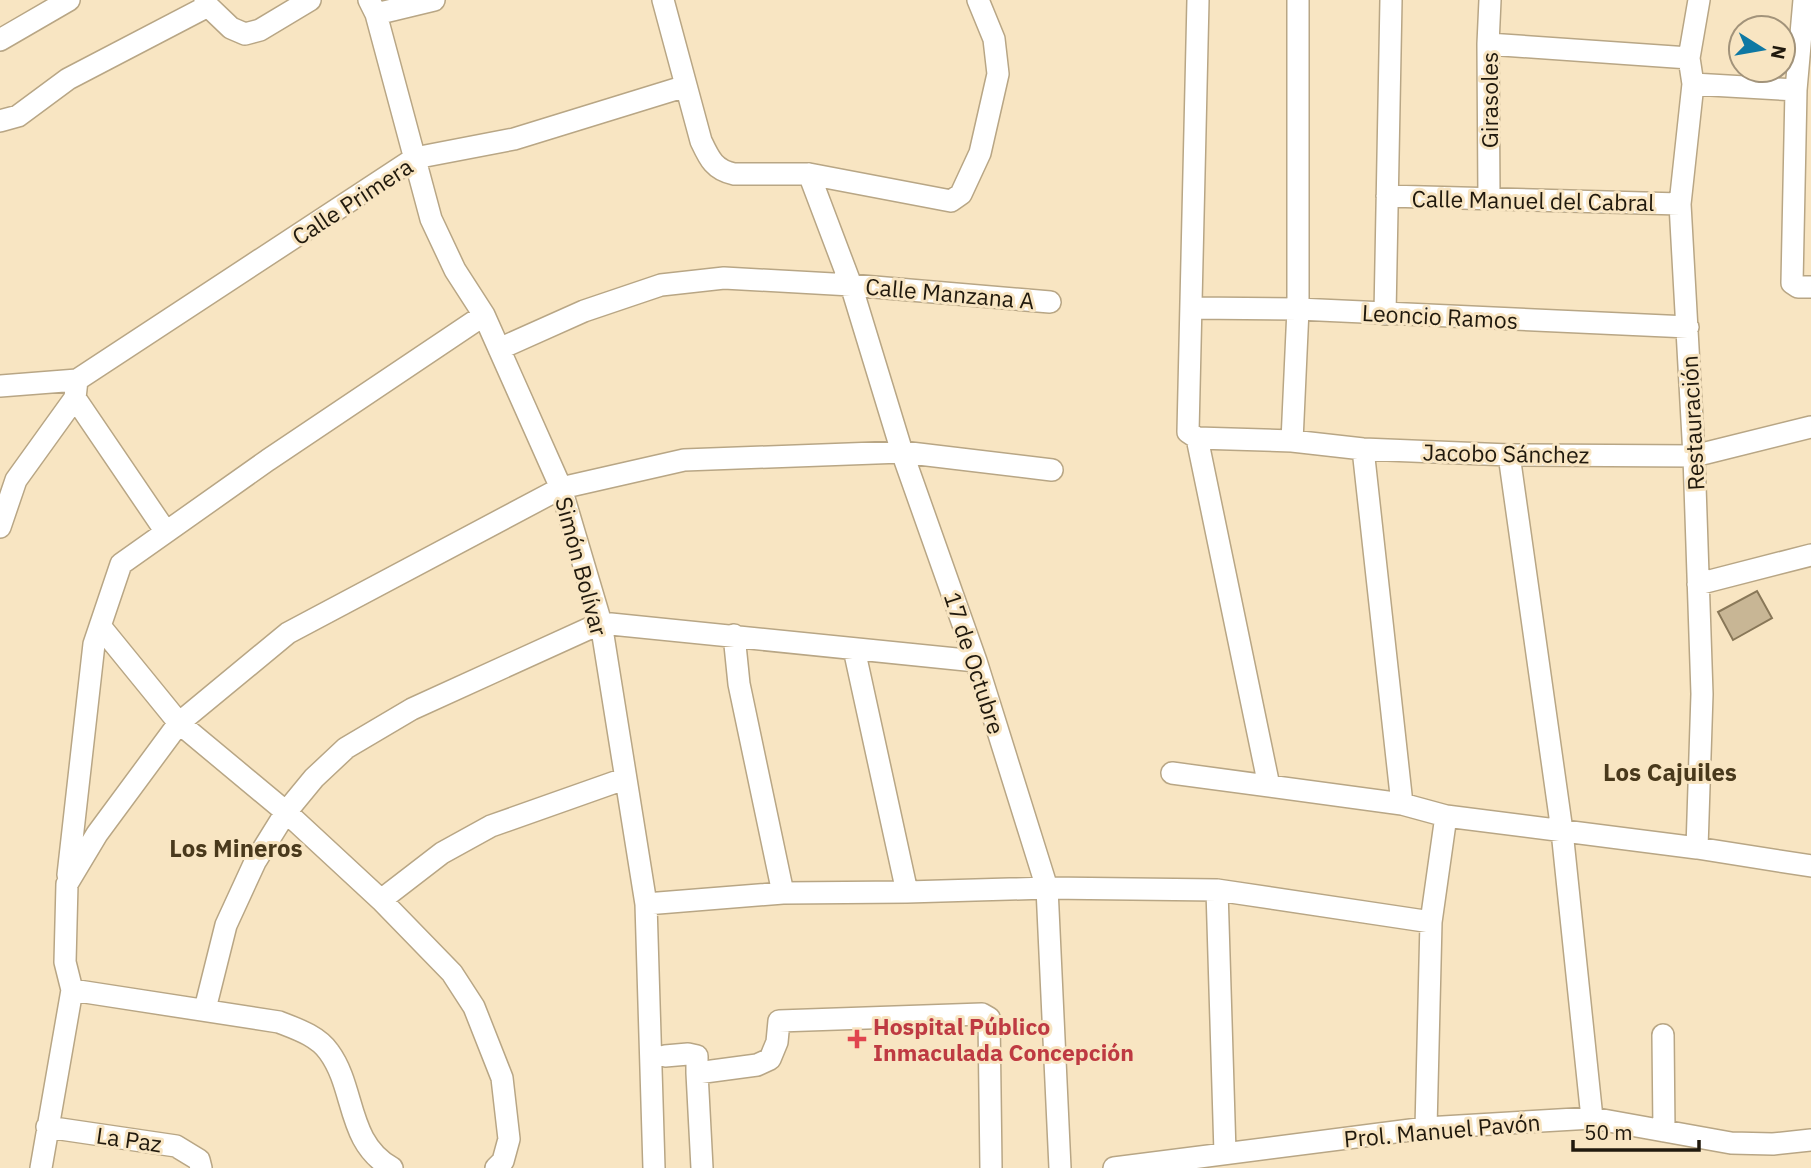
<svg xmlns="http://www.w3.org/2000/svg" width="1811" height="1168" font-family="'IBM Plex Sans',sans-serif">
<rect width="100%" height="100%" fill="#f8e5c2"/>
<path fill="#c8b695" stroke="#887758" stroke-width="2" d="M1757 591 1772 618 1733 640 1718 612Z"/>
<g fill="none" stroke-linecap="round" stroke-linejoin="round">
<defs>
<path id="minor" d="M205 0 208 6 231 28 245 34 260 30 310 0
M369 0 376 14 431 219 455 270 484 315 561 488 601 623 646 904 654 1168
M663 0 701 141C709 158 714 170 734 174H809L951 201 961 194 980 153 998 74 994 39 978 0
M1198 0 1188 432 1197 438 1269 786
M1804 0 1796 90 1792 283 1798 287H1811
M376 14 434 0
M0 40 69 0
M1488 44 1689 58
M1693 84 1796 90
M0 121 18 116 68 79 208 6
M809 174 851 285 902 452 976 661 1047 888 1060 1168
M1387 196 1680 204
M1489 199 1488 44 1490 0
M1192 308 1298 309 1688 327
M1385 314 1391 0
M499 349 584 311 661 285 724 278 851 285 1050 302
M0 386 77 380
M75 398 166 532
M1197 438 1292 441 1363 449 1509 455 1694 456 1811 427
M1292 441 1298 309V0
M1363 449 1402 804
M1509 455 1562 831 1592 1118
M0 527 16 480 75 398 77 380 415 158 514 139 686 86
M1698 584 1811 555
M100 626 179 723 286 812 381 900 452 973 474 1007 502 1078 509 1139 503 1161 496 1168
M734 635 739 684 783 893
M854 649 907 892
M1172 773 1402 804 1446 816 1697 848 1811 866
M1697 848 1702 694 1694 456 1680 204 1693 84 1689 58 1699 0
M68 875 94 644 121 564 268 460 484 315
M1217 890 1225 1153
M381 900 442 853 491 826 624 779
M646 904 783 893 907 892 1047 888 1217 890 1431 922
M72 990 279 1022C297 1029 318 1036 329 1052 356 1089 346 1142 392 1168
M205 1009 226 925 255 862 286 812 314 778 346 748 412 709 601 623 976 661
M1663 1035 1664 1131
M665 1056 688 1054 697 1056V1073
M47 1127 176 1146 199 1160 201 1168
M1426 1128 1431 922 1446 816
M41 1168 72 990 65 962 67 884 97 834 179 723 288 633 561 488 684 460 902 452 1052 470
M702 1168 697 1073 757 1065 770 1059 777 1042 779 1021 982 1014 989 1018 991 1168
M1114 1168 1426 1128 1592 1118 1731 1143 1773 1144 1811 1140"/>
</defs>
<use href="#minor" stroke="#b8a685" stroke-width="24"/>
<use href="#minor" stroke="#fff" stroke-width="21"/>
</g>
<path fill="#e0444e" stroke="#f8e5c2" stroke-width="2.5" d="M853.5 1028.5h7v7h7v7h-7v7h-7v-7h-7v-7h7z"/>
<g text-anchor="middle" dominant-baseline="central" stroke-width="6" stroke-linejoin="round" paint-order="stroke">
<g font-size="23" fill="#20190d" stroke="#f8e5c2">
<text transform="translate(1489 100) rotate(-90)">Girasoles</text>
<text transform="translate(1533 200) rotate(1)">Calle Manuel del Cabral</text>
<text transform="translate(352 201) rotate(-33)">Calle Primera</text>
<text transform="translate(950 293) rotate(5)">Calle Manzana A</text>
<text transform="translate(1440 316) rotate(3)">Leoncio Ramos</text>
<text transform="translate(1692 423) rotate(-93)">Restauración</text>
<text transform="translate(1506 453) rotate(1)">Jacobo Sánchez</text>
<text transform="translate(582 566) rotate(75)">Simón Bolívar</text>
<text transform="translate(975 663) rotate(72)">17 de Octubre</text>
<text transform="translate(1442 1130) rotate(-5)">Prol. Manuel Pavón</text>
<text transform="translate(129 1139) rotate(8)">La Paz</text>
</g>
<g font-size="23" font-weight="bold" fill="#be3a42" stroke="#f8e5c2" text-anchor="start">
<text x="873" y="1026">Hospital Público<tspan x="873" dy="26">Inmaculada Concepción</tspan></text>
</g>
<g font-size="24" font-weight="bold" fill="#49391c" stroke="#f8e5c2">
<text x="1670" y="772">Los Cajuiles</text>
<text x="236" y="848">Los Mineros</text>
</g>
</g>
<g transform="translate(1762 49) rotate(101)"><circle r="33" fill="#f8e5c2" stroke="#a2937a" stroke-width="2"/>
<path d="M0-5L12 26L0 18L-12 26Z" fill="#0e78a3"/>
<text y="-10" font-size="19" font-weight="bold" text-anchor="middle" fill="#20190d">N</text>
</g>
<path d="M1573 1140v10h126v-10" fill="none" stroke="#20190d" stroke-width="3.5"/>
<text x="1584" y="1140" font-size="21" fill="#20190d" stroke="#f8e5c2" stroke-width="5" paint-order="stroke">50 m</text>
</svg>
